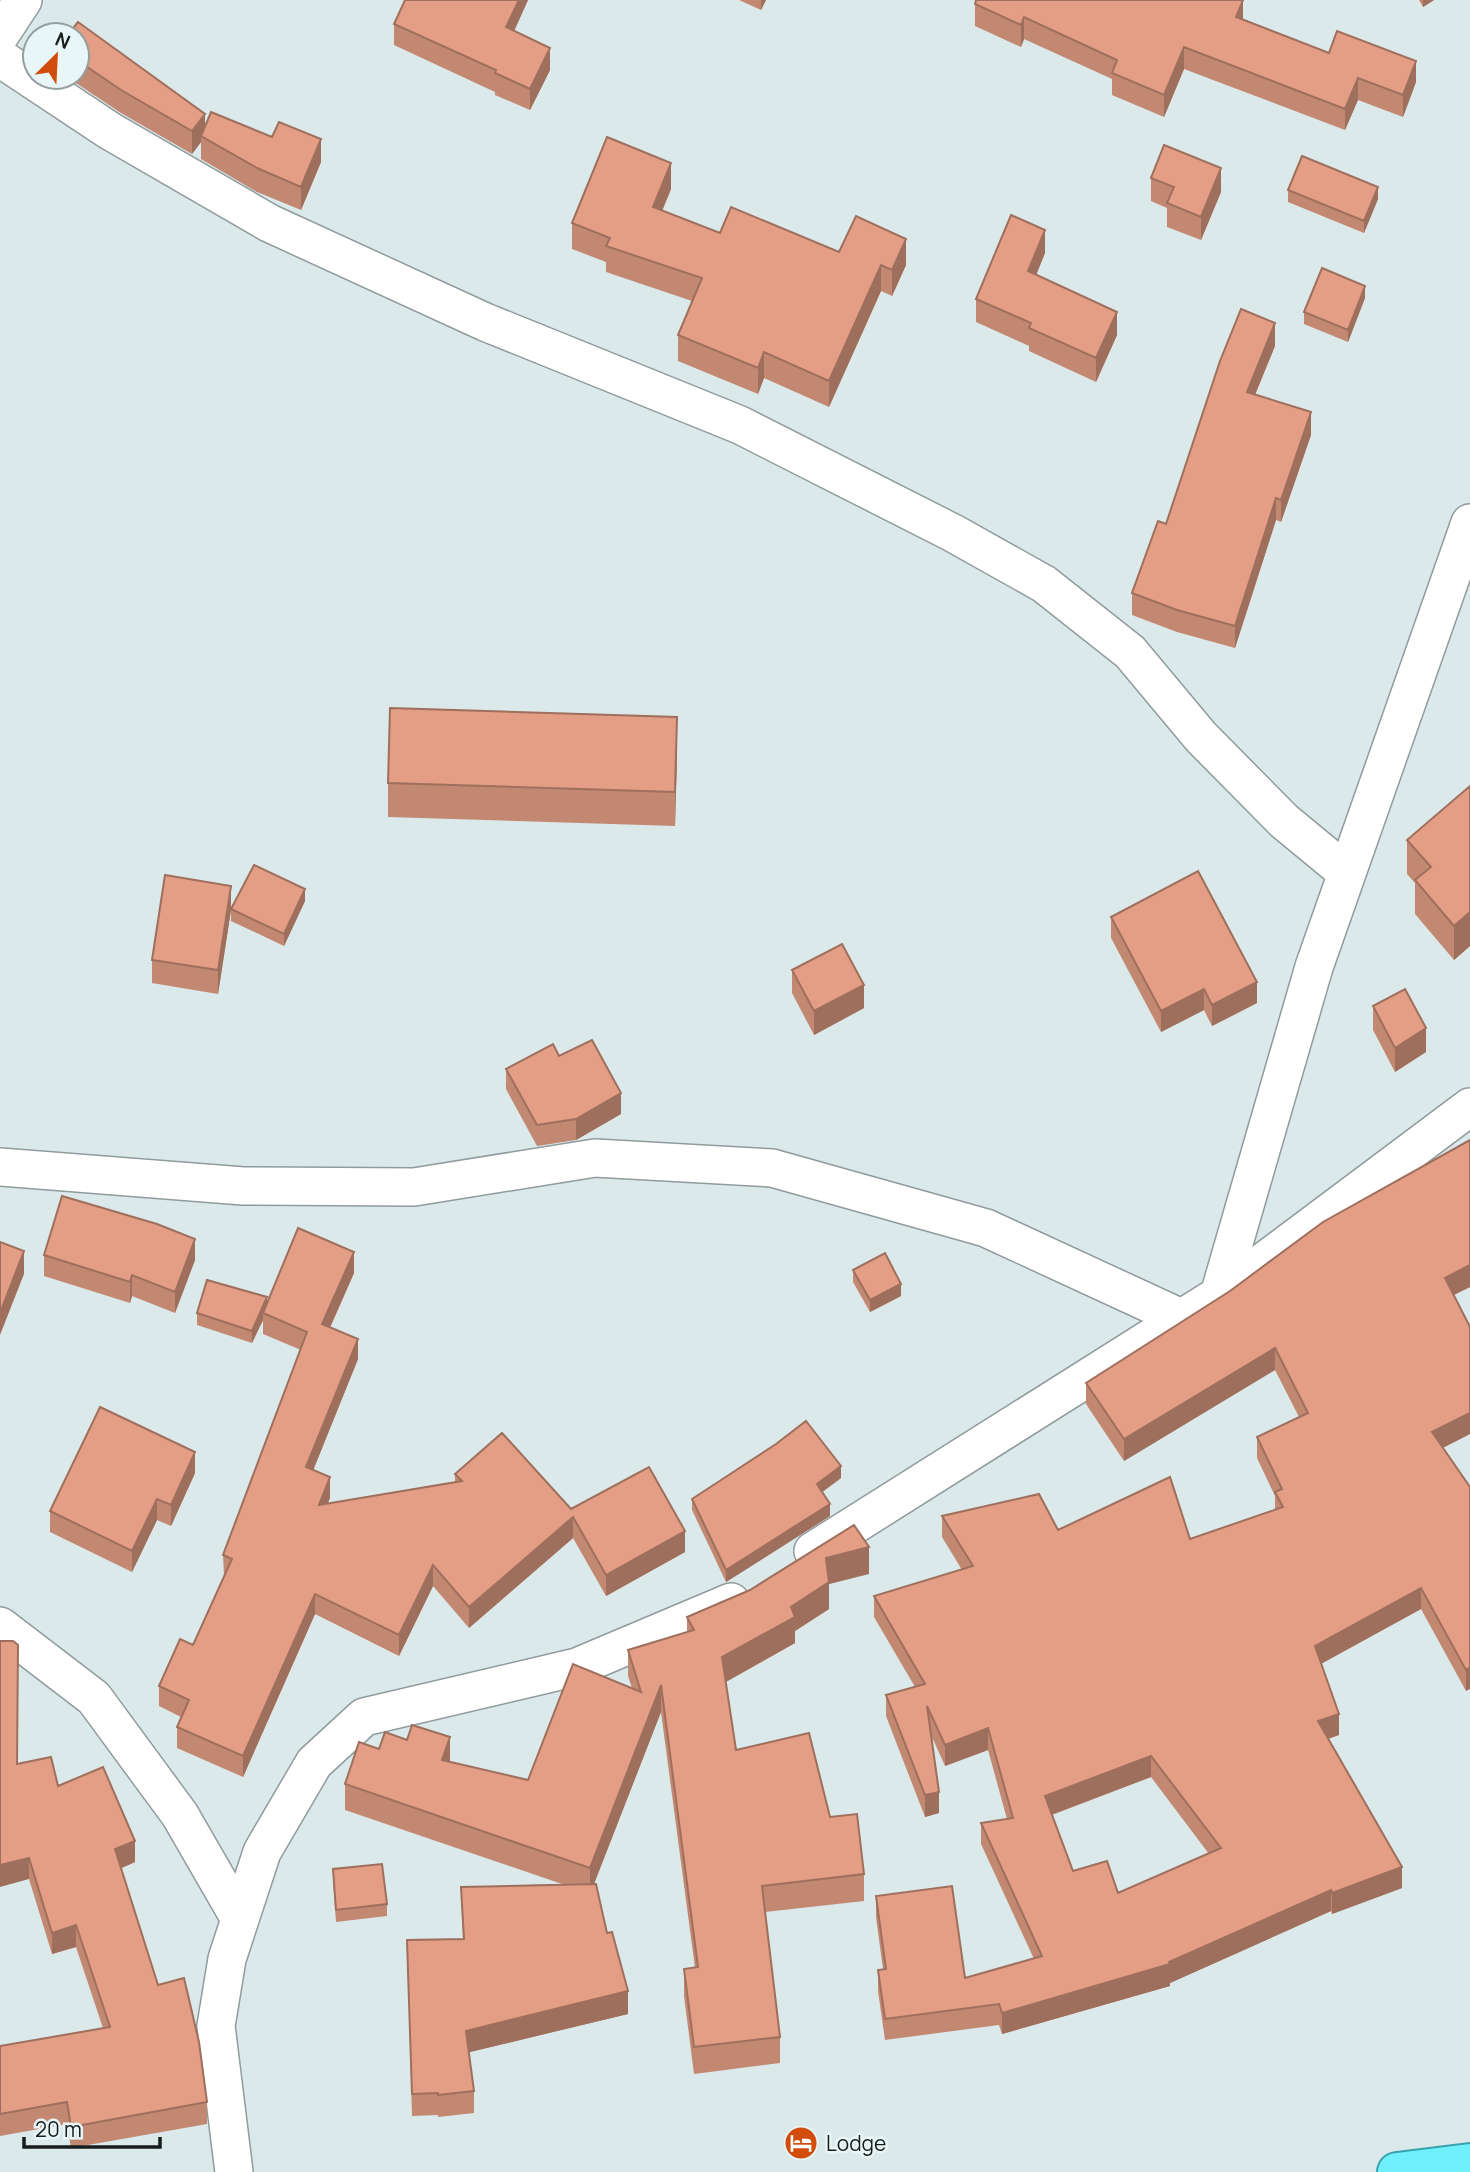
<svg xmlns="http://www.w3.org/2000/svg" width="1470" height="2172" font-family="Manrope,sans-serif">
<rect width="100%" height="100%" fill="#dce9ea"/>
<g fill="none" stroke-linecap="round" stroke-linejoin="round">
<defs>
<path id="minor" d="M0 35 23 0
M0 58 110 131 269 223 485 322 740 425 953 533 1044 584 1130 652 1201 737 1284 821 1347 873
M0 1167 243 1186 414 1187 595 1158 772 1168 986 1228 1181 1318
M1219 1295 1314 967 1470 523
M813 1551 1219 1295 1470 1107
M0 1626 94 1698 180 1815 240 1919
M234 2172 216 2026 227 1959 262 1852 314 1763 364 1717 577 1667 731 1602"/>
<path id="trunk" d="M1397 2172 1470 2163"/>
</defs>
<use href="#minor" stroke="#8f9b9c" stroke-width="40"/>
<use href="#trunk" stroke="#39a3ad" stroke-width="42"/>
<use href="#minor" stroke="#fff" stroke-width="37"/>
<use href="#trunk" stroke="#70f0fc" stroke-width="38"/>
</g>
<path fill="#c38872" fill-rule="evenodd" d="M528 0 514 31 550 70 530 110 495 95V92L394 45V24Z
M739 0H766L761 10Z
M1419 0H1434L1423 7Z
M975 4 1243 19 1329 53 1416 82 1403 117 1358 100 1345 130 1184 69 1164 117 1112 95V79L1024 39 1021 47 975 26Z
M77 35 205 127 321 162 301 210 257 192 201 159V142L192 154 121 113 67 77H77Z
M1151 178 1221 192 1201 240 1167 227V208L1151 201Z
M671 189 662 211 720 233 906 265 892 296 881 291 829 407 764 378 758 394 678 361V335L692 301 606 272V262L572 249V223Z
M1288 190 1378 199 1364 233 1288 202Z
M1045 253 1036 275 1117 335 1096 382 1029 351V346L976 322V299Z
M1365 298 1348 342 1304 324V312Z
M1275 346 1255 395 1311 435 1281 522 1276 520 1235 648 1177 632 1132 615V593L1166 524Z
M677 751 675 826 388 817V783Z
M1470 786V946L1454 960 1415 914V883L1407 874V840Z
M305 901 284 946 231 921V909Z
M231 910 218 994 152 983V960Z
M1111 917 1257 1003 1212 1026 1204 1010 1161 1032 1111 938Z
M792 970 864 1008 814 1035 792 993Z
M1373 1006 1426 1052 1395 1072 1373 1030Z
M506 1069 621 1114 576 1140 537 1146 506 1089Z
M1470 1140V1287L1454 1295 1470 1434 1443 1448 1470 1487 1466 1691 1421 1609 1321 1664 1339 1735 1328 1739 1402 1888 1332 1914 1331 1911 1170 1983V1986L1002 2034 999 2025 885 2040 878 1991V1970L883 1969 876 1917V1896L965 1978 1034 1959 981 1844V1823L1007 1819 988 1750 945 1766 932 1737 939 1813 925 1817 886 1716V1695L915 1687 874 1617V1596L962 1570 942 1537V1516L1058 1530 1190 1539 1275 1510V1496L1257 1458V1437L1299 1417 1275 1370 1124 1461 1086 1404V1383ZM1151 1777 1209 1854 1118 1893 1073 1871 1052 1815Z
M44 1255 195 1260 175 1313 132 1296 130 1303 44 1276Z
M853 1270 901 1296 870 1312 853 1282Z
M354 1273 330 1328 358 1359 313 1470 330 1498 328 1503 455 1482V1474L571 1509 685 1552 606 1596 573 1538 469 1628 433 1586 399 1656 315 1614 243 1777 177 1748V1727L181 1717 159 1706V1686L193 1645 224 1576 223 1555 301 1350 263 1334V1320L252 1343 197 1325V1313L267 1302Z
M776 1444 841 1478 822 1492 830 1516 726 1582 692 1510V1499Z
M195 1473 171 1526 157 1520 132 1572 50 1532V1511Z
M869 1574 829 1584V1609L795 1631V1643L726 1682 736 1750 830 1817 864 1874V1901L765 1912 780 2037V2063L694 2074 684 1996V1969L695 1968 661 1712 594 1884 628 2014 469 2052 474 2091V2113L438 2117V2115L412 2116 407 1940 463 1939 461 1887 562 1884 345 1810V1784L379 1749 450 1762 528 1780 632 1688 628 1676V1650L687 1633V1617Z
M17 1764 58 1786 135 1862 121 1868 158 1985 207 2102V2124L71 2148 67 2124 0 2136V2046L103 2028 76 1947 52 1954 29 1879Z
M333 1869 387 1904V1916L336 1922 333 1881Z"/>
<path fill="#9f6f5d" d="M519 0H528L506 49V27Z
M761 0H766L761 10Z
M1243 0V22L1236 17Z
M1423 0H1434L1423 7Z
M1024 17V39L1021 47V25Z
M1184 47V69L1164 117V95Z
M550 48V70L530 110V89Z
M1416 61V82L1403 117V95Z
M1358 78V100L1345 130V109Z
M205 114V137L201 136V142L192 154V131Z
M321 139V162L301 210V187Z
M671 163V189L653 233V207Z
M1221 168V192L1201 240V217Z
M1378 187V199L1364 233V221Z
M1045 230V253L1028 295V271Z
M906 239V265L892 296V270Z
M881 265V291L829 407V381Z
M1365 286V298L1348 342V330Z
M1117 312V335L1096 382V358Z
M1275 323V346L1247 414V392Z
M764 352V378L758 394V368Z
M1311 412V435L1281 522V500Z
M1276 498V520L1235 648V626Z
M677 717V751L675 826V792Z
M231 886V910L218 994V970Z
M305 889V901L284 946V934Z
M1470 912V946L1454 960V926Z
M1257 982V1003L1212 1026V1005Z
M864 985V1008L814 1035V1011Z
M1204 989V1010L1161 1032V1011Z
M1426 1028V1052L1395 1072V1048Z
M621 1093V1114L576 1140V1119Z
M195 1239V1260L175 1313V1292Z
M24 1251V1274L0 1335V1313Z
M354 1252V1273L322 1345V1324Z
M1470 1265V1287L1445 1299V1278Z
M132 1275V1296L130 1303V1282Z
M901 1284V1296L870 1312V1300Z
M267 1297V1309L263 1313V1320L252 1343V1331Z
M358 1339V1359L306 1488V1467Z
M1275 1348V1370L1124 1461V1439Z
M1470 1413V1434L1432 1453V1432Z
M195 1452V1473L171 1526V1505Z
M841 1466V1478L817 1496V1484Z
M330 1477V1498L319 1525V1505Z
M157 1499V1520L132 1572V1551Z
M830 1504V1516L726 1582V1570Z
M573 1517V1538L469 1628V1607Z
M685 1531V1552L606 1596V1575Z
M869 1547V1574L829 1584V1609L795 1631V1643L722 1684V1657L791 1607 826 1558Z
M433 1565V1586L399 1656V1635Z
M1421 1588V1609L1315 1667V1646Z
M315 1594V1614L243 1777V1756Z
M1470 1667V1689L1466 1691V1670Z
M661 1685V1712L590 1894V1868Z
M1339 1714V1735L1318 1742V1721Z
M988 1728V1750L945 1766V1745Z
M450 1737V1764L442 1760Z
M1151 1756V1777L1045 1817V1796Z
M939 1792V1813L925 1817V1795Z
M135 1841V1862L115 1871V1849Z
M29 1858V1879L0 1887V1865Z
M1402 1867V1888L1332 1914V1893Z
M1331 1890V1911L1170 1983V1986L1002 2034V2013L1169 1962Z
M76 1925V1947L52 1954V1933Z
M628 1991V2014L466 2053V2031Z"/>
<path fill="#e39e85" stroke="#9f6f5d" stroke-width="2" fill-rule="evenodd" d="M405 0H519L506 27 550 48 530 89 495 73 496 70 394 24Z
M976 0H1243L1236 17 1329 53 1337 31 1416 61 1403 95 1358 78 1345 109 1184 47 1164 95 1112 73 1117 60 1024 17 1021 25 975 4Z
M78 22 205 114 192 131 121 90 77 60V35H68Z
M211 112 272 137 279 122 321 139 301 187 257 168 201 136Z
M607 137 671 163 653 207 720 233 731 207 839 252 856 216 906 239 892 270 881 265 829 381 764 352 758 368 678 335 702 278 606 246 610 238 572 223Z
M1164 145 1221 168 1201 217 1167 203 1174 187 1151 178Z
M1302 156 1378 187 1364 221 1288 190Z
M1011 215 1045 230 1028 271 1117 312 1096 358 1029 328 1031 323 976 299Z
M1322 268 1365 286 1348 330 1304 312Z
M1241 309 1275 323 1247 392 1311 412 1281 500 1276 498 1235 626 1177 610 1132 593 1158 521 1166 524 1220 361Z
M390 708 677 717 675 792 388 783Z
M1470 786V912L1454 926 1415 880 1431 867 1407 840Z
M254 865 305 889 284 934 231 909Z
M1198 871 1257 982 1212 1005 1204 989 1161 1011 1111 917Z
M165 875 231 886 218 970 152 960Z
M842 944 864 985 814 1011 792 970Z
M1405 989 1426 1028 1395 1048 1373 1006Z
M592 1040 621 1093 576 1119 537 1125 506 1069 553 1044 559 1056Z
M1470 1140V1265L1445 1278 1470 1327V1413L1432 1432 1470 1487V1667L1466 1670 1421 1588 1315 1646 1339 1714 1318 1721 1402 1867 1332 1893 1331 1890 1169 1962 1170 1964 1002 2013 999 2004 885 2019 878 1970 886 1969 876 1896 952 1886 965 1978 1042 1956 981 1823 1013 1818 988 1728 945 1745 927 1706 939 1792 925 1795 886 1695 925 1684 874 1596 973 1566 942 1516 1039 1494 1058 1530 1170 1477 1190 1539 1283 1507 1275 1492 1282 1489 1257 1437 1308 1413 1275 1348 1124 1439 1086 1383 1230 1291 1323 1222ZM1151 1756 1221 1848 1118 1893 1107 1861 1073 1871 1045 1796Z
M62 1196 157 1224 195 1239 175 1292 132 1275 130 1282 44 1255Z
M298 1228 354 1252 322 1324 358 1339 306 1467 330 1477 319 1505 462 1481 455 1474 502 1433 571 1509 649 1467 685 1531 606 1575 573 1517 469 1607 433 1565 399 1635 315 1594 243 1756 177 1727 189 1700 159 1686 180 1639 193 1645 232 1559 223 1555 307 1332 263 1313Z
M0 1242 24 1251 0 1313Z
M885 1253 901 1284 870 1300 853 1270Z
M207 1280 267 1297 252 1331 197 1313Z
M100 1407 195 1452 171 1505 157 1499 132 1551 50 1511Z
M806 1421 841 1466 817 1484 830 1504 726 1570 692 1499 776 1444Z
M854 1525 869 1547 826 1558 829 1582 791 1607 795 1617 722 1657 736 1750 809 1733 830 1817 857 1814 864 1874 762 1886 780 2037 694 2047 684 1969 698 1967 661 1685 590 1868 345 1784 359 1742 379 1749 385 1732 407 1740 412 1725 450 1737 442 1760 528 1780 573 1664 641 1692 628 1650 694 1630 687 1617 750 1590Z
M0 1641H13L18 1645 17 1764 51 1757 58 1786 103 1767 135 1841 115 1849 158 1985 184 1978 199 2042 207 2102 71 2127 67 2102 0 2114V2046L110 2027 76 1925 52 1933 29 1858 0 1865Z
M382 1864 387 1904 336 1910 333 1869Z
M596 1884 607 1933 612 1932 628 1991 466 2031 474 2091 438 2095V2093L412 2094 407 1940 464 1939 461 1887Z"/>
<defs>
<symbol id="hotel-disc" viewBox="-11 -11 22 22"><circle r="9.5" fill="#d24d0b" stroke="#e9f6f8"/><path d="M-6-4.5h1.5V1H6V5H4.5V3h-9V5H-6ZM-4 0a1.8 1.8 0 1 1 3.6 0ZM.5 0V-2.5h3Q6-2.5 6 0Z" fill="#fff"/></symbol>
</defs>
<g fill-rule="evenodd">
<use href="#hotel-disc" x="782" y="2124" width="38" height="38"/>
</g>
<g text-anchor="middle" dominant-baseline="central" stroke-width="5" stroke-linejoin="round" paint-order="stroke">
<g font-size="21" fill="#171c1c" stroke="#e9f6f8" text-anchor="start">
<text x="826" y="2143">Lodge</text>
</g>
</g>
<g transform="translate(56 56) rotate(24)"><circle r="33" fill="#e9f6f8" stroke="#959fa0" stroke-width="2"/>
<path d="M0-5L12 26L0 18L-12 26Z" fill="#d24d0b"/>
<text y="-10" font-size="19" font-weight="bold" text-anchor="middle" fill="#171c1c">N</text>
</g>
<path d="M24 2137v10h136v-10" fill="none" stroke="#171c1c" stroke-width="3.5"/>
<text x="35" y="2137" font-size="21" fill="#171c1c" stroke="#e9f6f8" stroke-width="5" paint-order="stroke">20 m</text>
</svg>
